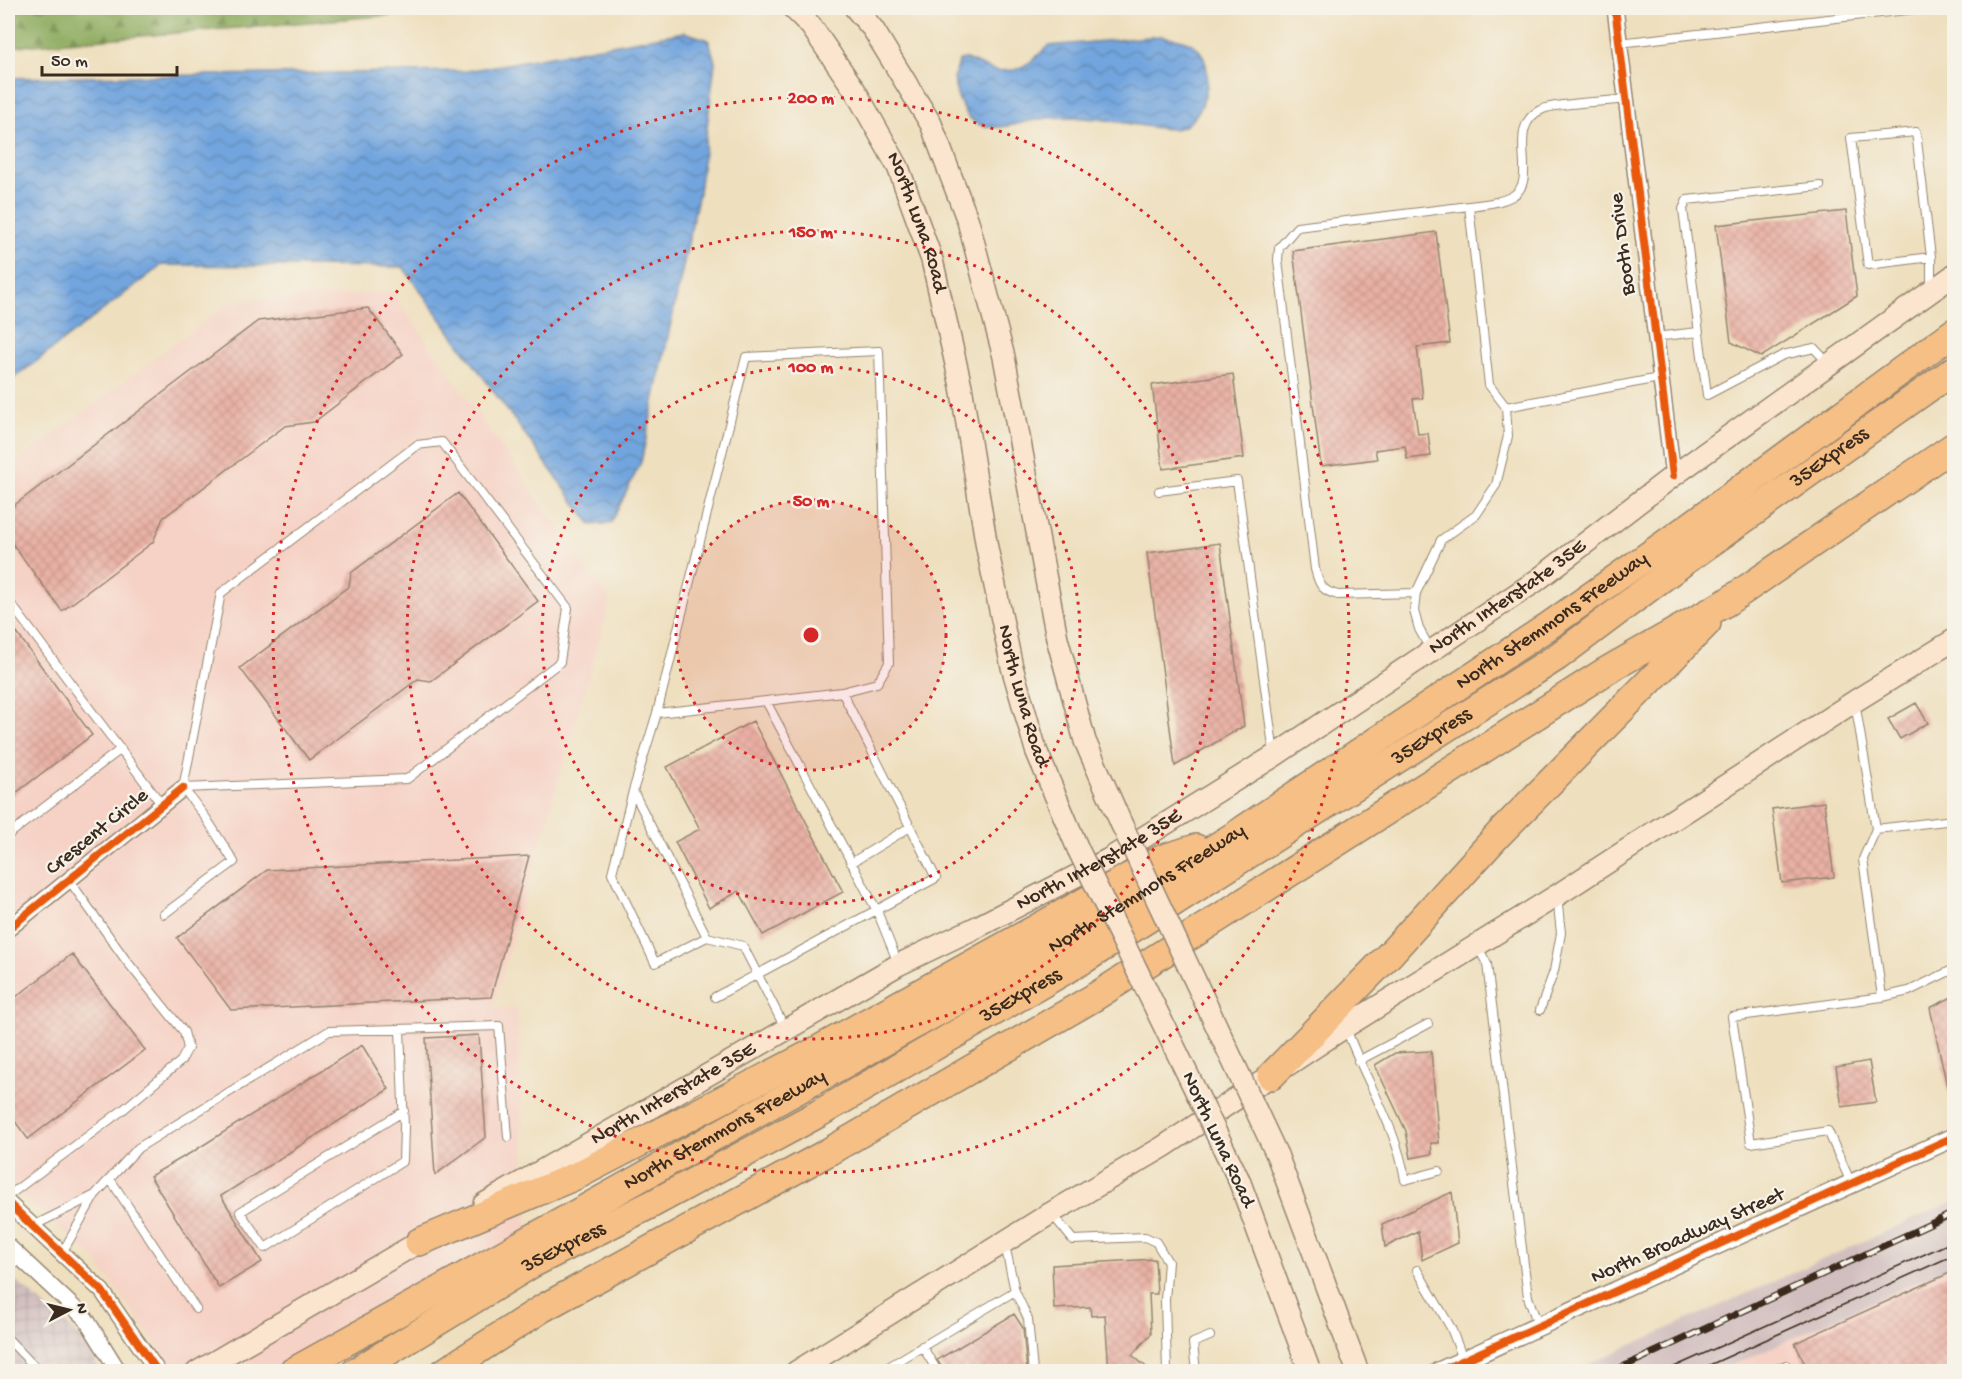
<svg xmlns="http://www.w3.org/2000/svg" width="1962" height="1379" font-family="'Gochi Hand',sans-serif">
<defs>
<pattern id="industrial-grid" width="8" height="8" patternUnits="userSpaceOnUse" patternTransform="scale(1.5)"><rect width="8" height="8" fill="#d1bfbf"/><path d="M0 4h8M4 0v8" fill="none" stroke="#b4a4a4"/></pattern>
<pattern id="forest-firs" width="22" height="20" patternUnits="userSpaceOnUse" patternTransform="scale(1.5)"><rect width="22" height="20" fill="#8dab5e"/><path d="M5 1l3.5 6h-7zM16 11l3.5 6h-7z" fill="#748b4d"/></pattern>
<pattern id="water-waves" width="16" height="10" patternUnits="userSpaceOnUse" patternTransform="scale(1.5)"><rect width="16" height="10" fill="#72a5de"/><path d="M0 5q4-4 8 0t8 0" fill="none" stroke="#5f87b3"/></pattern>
<pattern id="building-cross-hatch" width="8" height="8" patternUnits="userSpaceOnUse" patternTransform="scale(1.5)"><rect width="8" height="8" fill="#e9b1a5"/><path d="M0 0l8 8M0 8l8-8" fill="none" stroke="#c9988e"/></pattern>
</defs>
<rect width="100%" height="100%" fill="#f7f3e8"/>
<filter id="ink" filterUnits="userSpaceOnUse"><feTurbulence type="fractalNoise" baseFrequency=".0167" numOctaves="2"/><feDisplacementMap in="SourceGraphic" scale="12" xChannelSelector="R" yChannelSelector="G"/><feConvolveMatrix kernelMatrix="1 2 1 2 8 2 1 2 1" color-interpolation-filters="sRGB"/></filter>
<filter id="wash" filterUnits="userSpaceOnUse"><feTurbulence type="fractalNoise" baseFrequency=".008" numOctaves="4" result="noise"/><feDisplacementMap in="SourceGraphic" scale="24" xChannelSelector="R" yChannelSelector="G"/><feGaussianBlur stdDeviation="1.35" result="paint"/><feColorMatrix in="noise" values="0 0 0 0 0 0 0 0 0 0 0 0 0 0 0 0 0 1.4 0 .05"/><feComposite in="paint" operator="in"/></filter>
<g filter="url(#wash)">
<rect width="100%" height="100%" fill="#eedfbe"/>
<path fill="#f6d1c5" d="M392 292 610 601 493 1008 517 1007 528 1243 311 1371H175L94 1258 8 1184V468L232 301Z
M1954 1265V1371H1719Z"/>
<path fill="url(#industrial-grid)" d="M8 1274 82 1338 101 1371H8Z"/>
<path fill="#d1bfbf" d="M1954 1201V1265L1719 1371H1573Z"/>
<path fill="url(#forest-firs)" stroke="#646a3e" stroke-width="1.5" d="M8 8H476L8 47Z"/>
<path fill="url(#water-waves)" stroke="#56687e" stroke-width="1.5" d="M684 32 709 40 715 62 699 192 641 462 611 523 591 525 403 267 162 265 8 383V78L467 71Z
M1161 36C1175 38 1189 39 1199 50 1216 71 1206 119 1179 128 1166 132 1115 120 1098 119 1082 118 1064 116 1048 118 1008 122 974 147 957 94 953 82 953 71 960 60L966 59 995 71 1016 70 1031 62 1048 46Z"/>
<g id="blocks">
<path fill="url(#building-cross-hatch)" d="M1846 211 1857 296 1761 357 1731 342 1716 225Z
M1436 232 1450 343 1417 347 1423 398 1413 399 1418 434 1428 433 1431 456 1407 459 1405 446 1375 450 1377 459 1321 466 1293 251Z
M368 308 403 354 314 422 285 426 163 518 153 542 62 611 8 538V510L258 321Z
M1233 374 1244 458 1163 469 1152 385Z
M458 493 538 601 431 681 418 679 309 760 240 668 349 586 351 573Z
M1220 543 1244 726 1175 766 1147 553Z
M8 621 92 735 8 799Z
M1916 703 1928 723 1900 739 1888 719Z
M753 721 843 892 763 935 739 891 709 908 675 842 700 829 667 767Z
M1824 802 1834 877 1782 883 1772 809Z
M529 856 491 997 231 1010 177 938 267 870Z
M72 954 145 1050 28 1139 8 1112V1003Z
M1954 996V1091H1948L1930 1008Z
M479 1035 486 1137 435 1175 426 1038Z
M362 1045 389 1089 221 1196 262 1262 219 1288 150 1176 194 1151Z
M1431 1051 1439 1143H1431L1432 1154 1411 1158 1406 1131 1375 1065 1395 1053Z
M1869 1061 1876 1102 1842 1107 1836 1067Z
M1452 1192 1458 1243 1422 1260 1418 1231 1385 1247 1382 1224Z
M1155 1259 1157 1294H1149L1151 1334 1132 1355 1151 1371H1109L1105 1315 1091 1316 1090 1307 1054 1309 1052 1265Z
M1954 1271V1371H1808L1795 1343Z
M1014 1314 1023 1328 1027 1371H944L937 1360Z"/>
</g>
</g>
<g filter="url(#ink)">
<use href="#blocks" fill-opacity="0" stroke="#94846e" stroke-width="1.5"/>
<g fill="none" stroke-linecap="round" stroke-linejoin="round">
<defs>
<path id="service" d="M1619 43 1924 8
M1820 186 1687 200 1683 209 1707 395 1783 355 1814 348 1829 364
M1931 257 1868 265 1851 138 1916 132 1931 257V287
M1655 337 1698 332
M1506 407 1489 385 1469 206C1484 204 1501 203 1514 195 1540 178 1503 125 1543 109 1558 103 1606 102 1625 99
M1159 491 1237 481 1274 754
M1416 593 1338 595C1322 591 1319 585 1315 569L1278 260 1279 248 1297 227 1469 206
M8 600 162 805
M1430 649 1419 629 1414 611 1416 593 1441 540 1476 515 1496 485 1508 436 1506 407 1659 378
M1855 702 1876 829 1863 859 1882 997 1909 991 1954 969
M657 713 746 357 879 351 889 663 877 683 842 692
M633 791 612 873 655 963 707 937
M1876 829 1954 820
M8 835 121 749
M851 863 910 827
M164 914 234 862 206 818 183 788 221 593 417 445 442 442 568 608 560 662 407 779 183 788
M1478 947 1487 964 1528 1297 1538 1325
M715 997 936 878 842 692 766 701
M1540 1010 1554 971 1561 933 1557 897
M785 1028 743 946 707 937 633 791 657 713 766 701 877 911 898 963
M1346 1028C1364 1079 1397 1127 1405 1180L1439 1171
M400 1029 404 1127 403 1161 265 1248 240 1212 404 1111
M1358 1061 1428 1024
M110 1179 196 1309
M1851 1183 1828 1131 1751 1143 1732 1017 1882 997
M95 1195 138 1148 329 1031 499 1026 508 1137
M8 1196 124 1109 181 1061 188 1048 184 1032 125 959 69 880
M1052 1214 1073 1240 1145 1237 1156 1242 1168 1262 1165 1300 1167 1372
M33 1226 95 1195 62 1253
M1417 1270 1451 1328 1463 1359
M8 1272 20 1256
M1015 1291 1028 1319 1033 1372
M8 1339 37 1369 34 1372
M922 1346 938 1372
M880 1372 1015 1291 1005 1245
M1196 1372 1193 1343 1210 1336
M1771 1372 1786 1365"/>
<path id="minor" d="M1615 8 1673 476
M8 929 183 788
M8 1203 102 1291 158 1372
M8 1246 86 1319 119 1372"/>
<path id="tertiary" d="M1438 1372 1954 1137"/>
<g id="secondary">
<path id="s1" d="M793 8 811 26 856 92 898 167 932 260 961 386 987 548 1012 667 1036 750 1078 849"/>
<path d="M855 8 873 29 931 124 968 221 1004 357 1057 638 1085 741 1121 823"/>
<path d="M1277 1155 1358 1372"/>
<path d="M1239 1180 1310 1372"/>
<path id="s2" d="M484 1204 898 965 979 926 1109 859 1274 756 1536 581 1673 476 1954 275"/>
<path d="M197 1372 431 1235"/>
<path d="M796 1372 1051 1213 1163 1147 1345 1027 1556 896 1855 701 1954 640"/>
</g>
<g id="motorway">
<path d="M1271 1076 1391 953 1498 835 1707 623"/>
<path d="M419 1242 578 1175 808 1055 1161 859 1196 848"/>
<path id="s3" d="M292 1372 1074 936 1232 837 1547 627 1690 526 1954 332"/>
<path id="s4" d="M355 1372 532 1264 652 1204 818 1114 1085 959 1557 657 1685 561 1954 370"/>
<path d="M444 1372 543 1308 823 1155 1093 998 1606 671 1727 602 1954 446"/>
</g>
</defs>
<use href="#service" stroke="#94846e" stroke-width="10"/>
<use href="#minor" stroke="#94846e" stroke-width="18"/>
<use href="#tertiary" stroke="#94846e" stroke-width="21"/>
<use href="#secondary" stroke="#94846e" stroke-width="24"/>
<use href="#motorway" stroke="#94846e" stroke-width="30"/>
<use href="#service" stroke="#fff" stroke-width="8"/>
<use href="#minor" stroke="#fff" stroke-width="15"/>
<use href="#tertiary" stroke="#fff" stroke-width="18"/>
<use href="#secondary" stroke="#fbe5cf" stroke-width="21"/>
<use href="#motorway" stroke="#f5bf86" stroke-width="27"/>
<path stroke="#3b2a1e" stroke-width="1.5" d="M1663 1372 1954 1241
M1694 1372 1954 1255"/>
<defs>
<path id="rail" d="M1612 1372 1954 1213"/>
</defs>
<use href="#rail" stroke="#3b2a1e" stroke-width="7"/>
<use href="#rail" stroke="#f7f3e8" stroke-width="4.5" stroke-dasharray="14" stroke-linecap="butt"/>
<defs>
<path id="secondary-bridge" d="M1121 823 1277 1155
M1078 849 1239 1180"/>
</defs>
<use href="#secondary-bridge" stroke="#94846e" stroke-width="24" stroke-linecap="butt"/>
<use href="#secondary-bridge" stroke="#fbe5cf" stroke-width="21"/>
<defs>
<path id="cycleway" d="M1615 8 1673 476
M8 929 183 788
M8 1203 102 1291 158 1372
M1438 1372 1954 1137"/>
</defs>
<use href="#cycleway" stroke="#f7f3e8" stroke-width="11"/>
<use href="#cycleway" stroke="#e8590c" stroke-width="8"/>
</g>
</g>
<circle cx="811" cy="635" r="135" fill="#d62828" fill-opacity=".12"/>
<g fill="none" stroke="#d62828" stroke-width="3" stroke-dasharray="3 6">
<circle cx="811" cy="635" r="135"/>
<circle cx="811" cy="635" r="269"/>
<circle cx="811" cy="635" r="404"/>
<circle cx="811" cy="635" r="538"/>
</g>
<g text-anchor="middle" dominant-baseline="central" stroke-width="4.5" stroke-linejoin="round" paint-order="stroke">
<g font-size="21" fill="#3b2a1e" stroke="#f7f3e8">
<text stroke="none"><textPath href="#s1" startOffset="250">North Luna Road</textPath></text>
<text transform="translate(1624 244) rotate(-97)">Booth Drive</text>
<text stroke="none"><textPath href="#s4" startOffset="1737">35Express</textPath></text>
<text stroke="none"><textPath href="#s2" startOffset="1191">North Interstate 35E</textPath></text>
<text stroke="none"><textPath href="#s3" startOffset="1468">North Stemmons Freeway</textPath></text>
<text stroke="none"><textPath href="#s1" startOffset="736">North Luna Road</textPath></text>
<text stroke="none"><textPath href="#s4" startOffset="1251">35Express</textPath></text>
<text transform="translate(98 833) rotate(-39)">Crescent Circle</text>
<text stroke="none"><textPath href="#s2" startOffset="705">North Interstate 35E</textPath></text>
<text stroke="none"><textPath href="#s3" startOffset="982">North Stemmons Freeway</textPath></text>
<text stroke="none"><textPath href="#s4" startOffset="765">35Express</textPath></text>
<text stroke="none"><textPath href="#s2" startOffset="219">North Interstate 35E</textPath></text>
<text stroke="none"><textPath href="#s3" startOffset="496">North Stemmons Freeway</textPath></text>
<text transform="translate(1217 1140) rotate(65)">North Luna Road</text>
<text transform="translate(1688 1237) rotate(-24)">North Broadway Street</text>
<text stroke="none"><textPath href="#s4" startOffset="243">35Express</textPath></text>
</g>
</g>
<circle cx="811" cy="635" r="9" fill="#d62828" stroke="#f7f3e8" stroke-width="3"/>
<g font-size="18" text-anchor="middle" font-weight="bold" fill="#d62828" stroke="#f7f3e8" stroke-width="4.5" stroke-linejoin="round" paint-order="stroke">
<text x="811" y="103">200 m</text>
<text x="811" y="237">150 m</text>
<text x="811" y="372">100 m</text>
<text x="811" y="506">50 m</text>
</g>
<rect width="1962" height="1379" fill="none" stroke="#f7f3e8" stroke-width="30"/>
<g transform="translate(69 1310) rotate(83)" stroke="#f7f3e8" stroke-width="4.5" paint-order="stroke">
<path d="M0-4.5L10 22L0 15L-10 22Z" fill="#3b2a1e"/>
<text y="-9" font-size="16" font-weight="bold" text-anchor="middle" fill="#3b2a1e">N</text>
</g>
<path d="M42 66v9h135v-9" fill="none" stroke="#3b2a1e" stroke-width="3"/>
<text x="51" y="66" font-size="18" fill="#3b2a1e" stroke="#f7f3e8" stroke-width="4.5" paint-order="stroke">50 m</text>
</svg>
